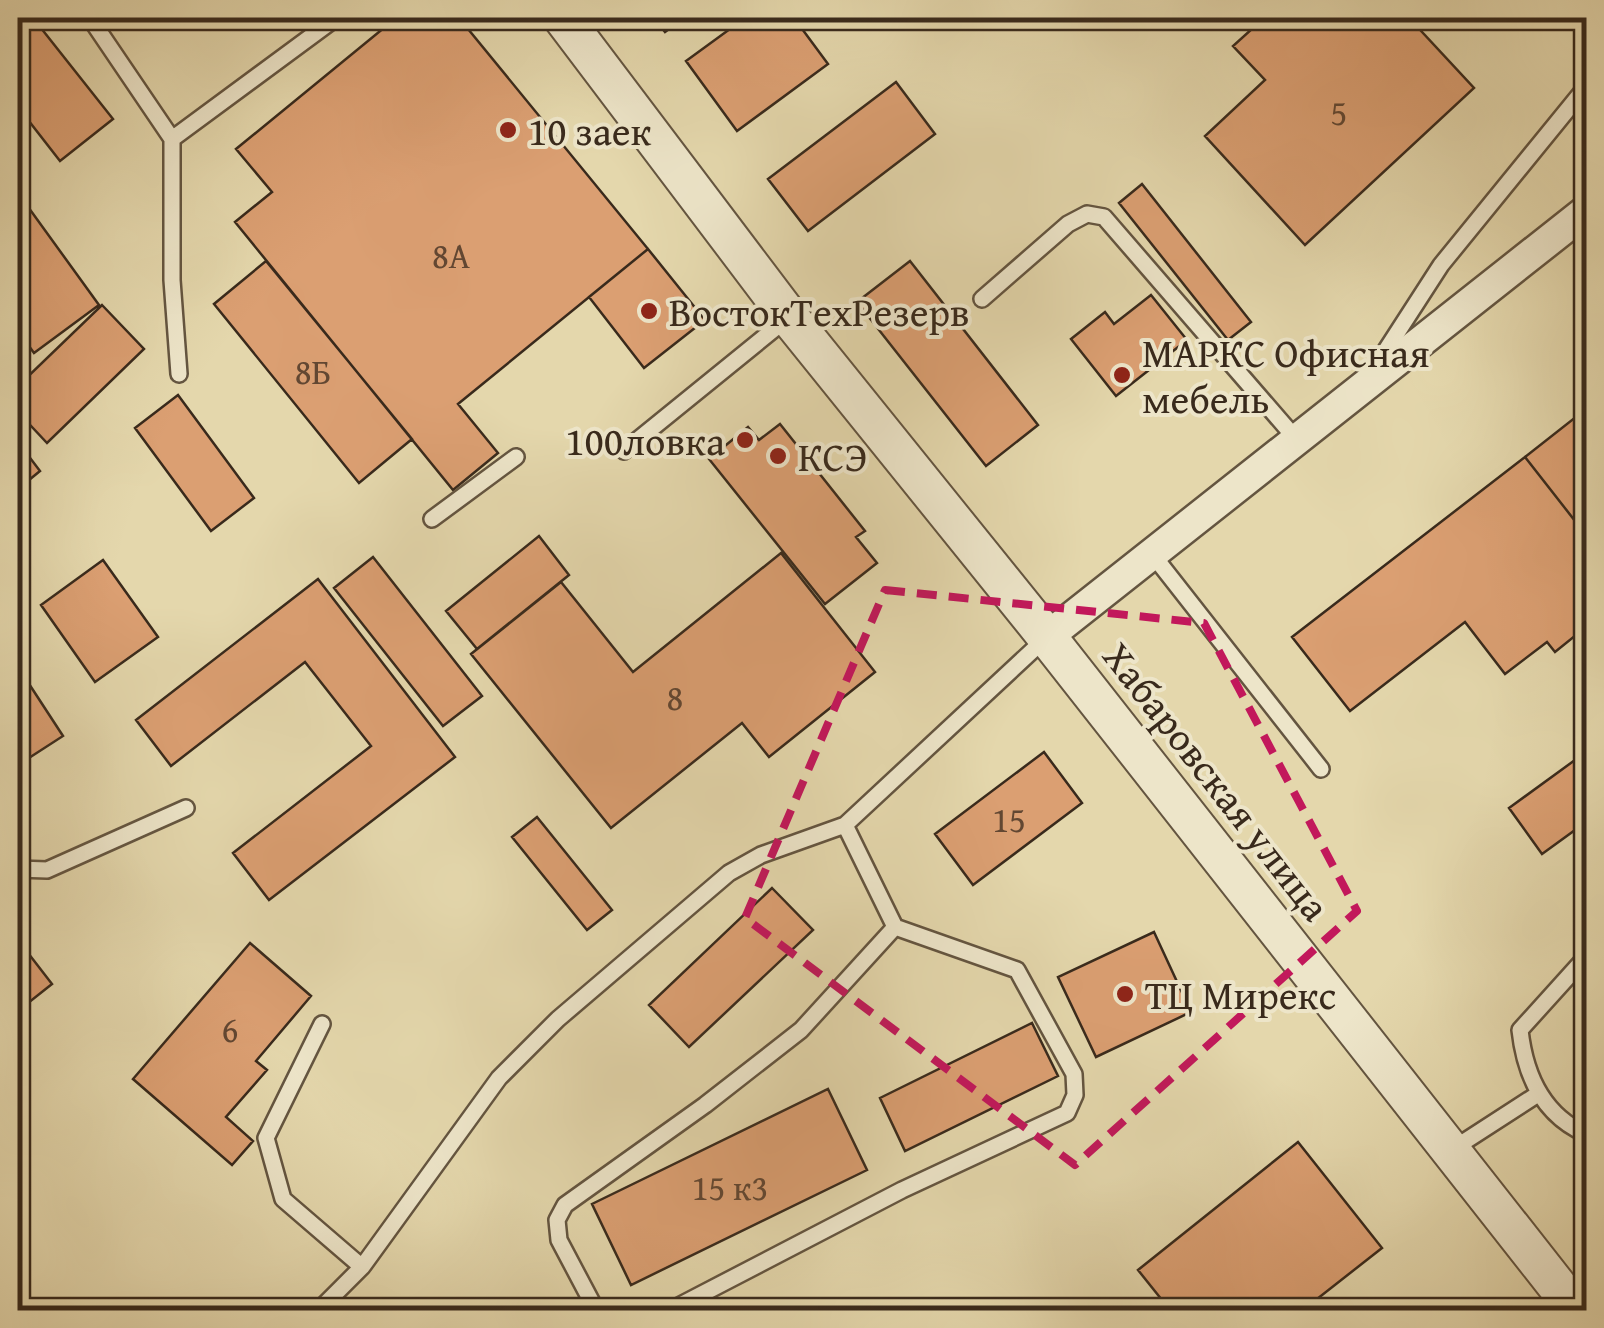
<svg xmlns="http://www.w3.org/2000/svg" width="1604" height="1328" font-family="'Gentium Book Plus',serif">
<rect width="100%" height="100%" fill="#e4d7ac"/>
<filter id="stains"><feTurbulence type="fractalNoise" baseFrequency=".002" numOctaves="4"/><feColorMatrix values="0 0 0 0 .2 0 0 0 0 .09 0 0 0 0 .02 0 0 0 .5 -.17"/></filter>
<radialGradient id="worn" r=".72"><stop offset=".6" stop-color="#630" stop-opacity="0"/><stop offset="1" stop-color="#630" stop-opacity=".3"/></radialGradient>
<path fill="#db9f72" stroke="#392a1c" stroke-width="2.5" d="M18 18H33L113 119 60 161 18 107Z
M396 18H459L648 249 458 404 498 453 453 490 235 222 272 192 236 149Z
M654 18H684L665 32Z
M745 18H794L828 64 737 131 686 61Z
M1264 18H1321L1326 23 1332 18H1409L1474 88 1305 245 1205 136 1265 80 1233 46Z
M896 82 935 134 808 231 768 179Z
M1142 184 1251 322 1228 340 1119 203Z
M18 193 99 305 34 353 18 331Z
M648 249 705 320 644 368 589 297Z
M266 261 412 439 359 483 214 304Z
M910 261 1038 425 986 466 857 302Z
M1151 295 1187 340 1116 396 1071 339 1105 312 1114 324Z
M102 305 144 349 47 443 18 412V386Z
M178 395 254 498 211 531 135 428Z
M1586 409V535L1525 457Z
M780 424 865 531 856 537 877 563 825 604 709 459 748 427 759 440Z
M18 442 40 471 18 489Z
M1525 457 1586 535V627L1555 652 1547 642 1505 674 1465 622 1350 711 1292 637Z
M539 536 569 575 477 649 446 611Z
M781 553 875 672 769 757 742 723 611 828 471 654 561 582 633 672Z
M373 557 482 696 443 726 334 588Z
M103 560 158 637 95 682 41 605Z
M318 579 455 757 269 900 233 853 371 746 305 662 171 766 136 720Z
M18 667 63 736 18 765Z
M1044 752 1082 803 973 885 935 834Z
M1586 752V822L1542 854 1509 808Z
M537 817 612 910 587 930 512 837Z
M772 888 813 930 689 1047 649 1005Z
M1154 932 1191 1012 1096 1057 1058 977Z
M18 940 52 984 18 1011Z
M250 943 311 996 256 1061 267 1070 226 1117 253 1141 232 1165 133 1079Z
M1032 1023 1058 1076 905 1151 880 1098Z
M828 1089 867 1170 631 1285 592 1204Z
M1298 1142 1382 1248 1303 1310H1170L1138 1270Z"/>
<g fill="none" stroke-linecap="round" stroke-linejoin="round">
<defs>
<path id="service" d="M90 18 172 139V280L179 374
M172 139 336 18
M982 299 1068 224 1087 214 1104 217 1297 440
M1377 364 1441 265 1586 87
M624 451 789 317
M432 519 516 457
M1153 555 1321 769
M18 869 47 870 186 808
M1586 957 1520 1030C1525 1075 1543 1115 1586 1134
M322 1024 266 1138 283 1199 362 1267
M1453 1149 1538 1094
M319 1310 362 1267 499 1078 558 1019 729 873 761 855 845 825 1047 637
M596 1310 559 1240 557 1220 565 1205 705 1105 801 1030 895 927
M671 1310 902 1190 1067 1113 1075 1095 1074 1074 1017 970 895 927 845 825"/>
<path id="minor" d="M1047 637 1586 211"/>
<path id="tertiary" d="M563 18 789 317 1047 637 1576 1310"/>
</defs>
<use href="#service" stroke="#645540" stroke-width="20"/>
<use href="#minor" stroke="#645540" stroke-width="35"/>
<use href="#tertiary" stroke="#645540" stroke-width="42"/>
<use href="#service" stroke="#ede5c9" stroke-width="15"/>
<use href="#minor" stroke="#ede5c9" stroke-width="30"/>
<use href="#tertiary" stroke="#ede5c9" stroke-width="38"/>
</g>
<path fill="none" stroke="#c2185b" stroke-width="8" stroke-dasharray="20 12" stroke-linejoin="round" d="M885 590 1204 623 1357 911 1075 1165 745 918Z"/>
<g fill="#8f2418" stroke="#ede5c9" stroke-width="4">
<circle cx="508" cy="130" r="10"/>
<circle cx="649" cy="311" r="10"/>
<circle cx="1122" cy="375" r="10"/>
<circle cx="745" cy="440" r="10"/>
<circle cx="778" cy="456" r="10"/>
<circle cx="1125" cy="994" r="10"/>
</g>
<g text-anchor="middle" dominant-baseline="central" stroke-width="8" stroke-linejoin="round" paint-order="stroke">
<g font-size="35" fill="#624732">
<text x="1339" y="112">5</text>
<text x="451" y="255">8А</text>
<text x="313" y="371">8Б</text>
<text x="675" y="697">8</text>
<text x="1009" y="819">15</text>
<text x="230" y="1029">6</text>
<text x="730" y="1187">15 к3</text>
</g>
<g font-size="40" fill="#392a1c" stroke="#ede5c9" text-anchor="start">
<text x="528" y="130">10 заек</text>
<text x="669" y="311">ВостокТехРезерв</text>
<text x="1142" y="352">МАРКС Офисная<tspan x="1142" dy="46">мебель</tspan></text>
<text x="725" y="440" text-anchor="end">100ловка</text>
<text x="798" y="456">КСЭ</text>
<text x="1145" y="994">ТЦ Мирекс</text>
</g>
<g font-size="40" fill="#392a1c" stroke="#ede5c9">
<text transform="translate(1217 781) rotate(52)">Хабаровская улица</text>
</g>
</g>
<rect width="1604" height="1328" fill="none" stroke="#e4d7ac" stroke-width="60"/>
<rect x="20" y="20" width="1564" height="1288" fill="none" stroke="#392a1c" stroke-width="5"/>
<rect x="30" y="30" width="1544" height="1268" fill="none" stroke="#392a1c" stroke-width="2.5"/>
<rect width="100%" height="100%" filter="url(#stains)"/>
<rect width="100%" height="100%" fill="url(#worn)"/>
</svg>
